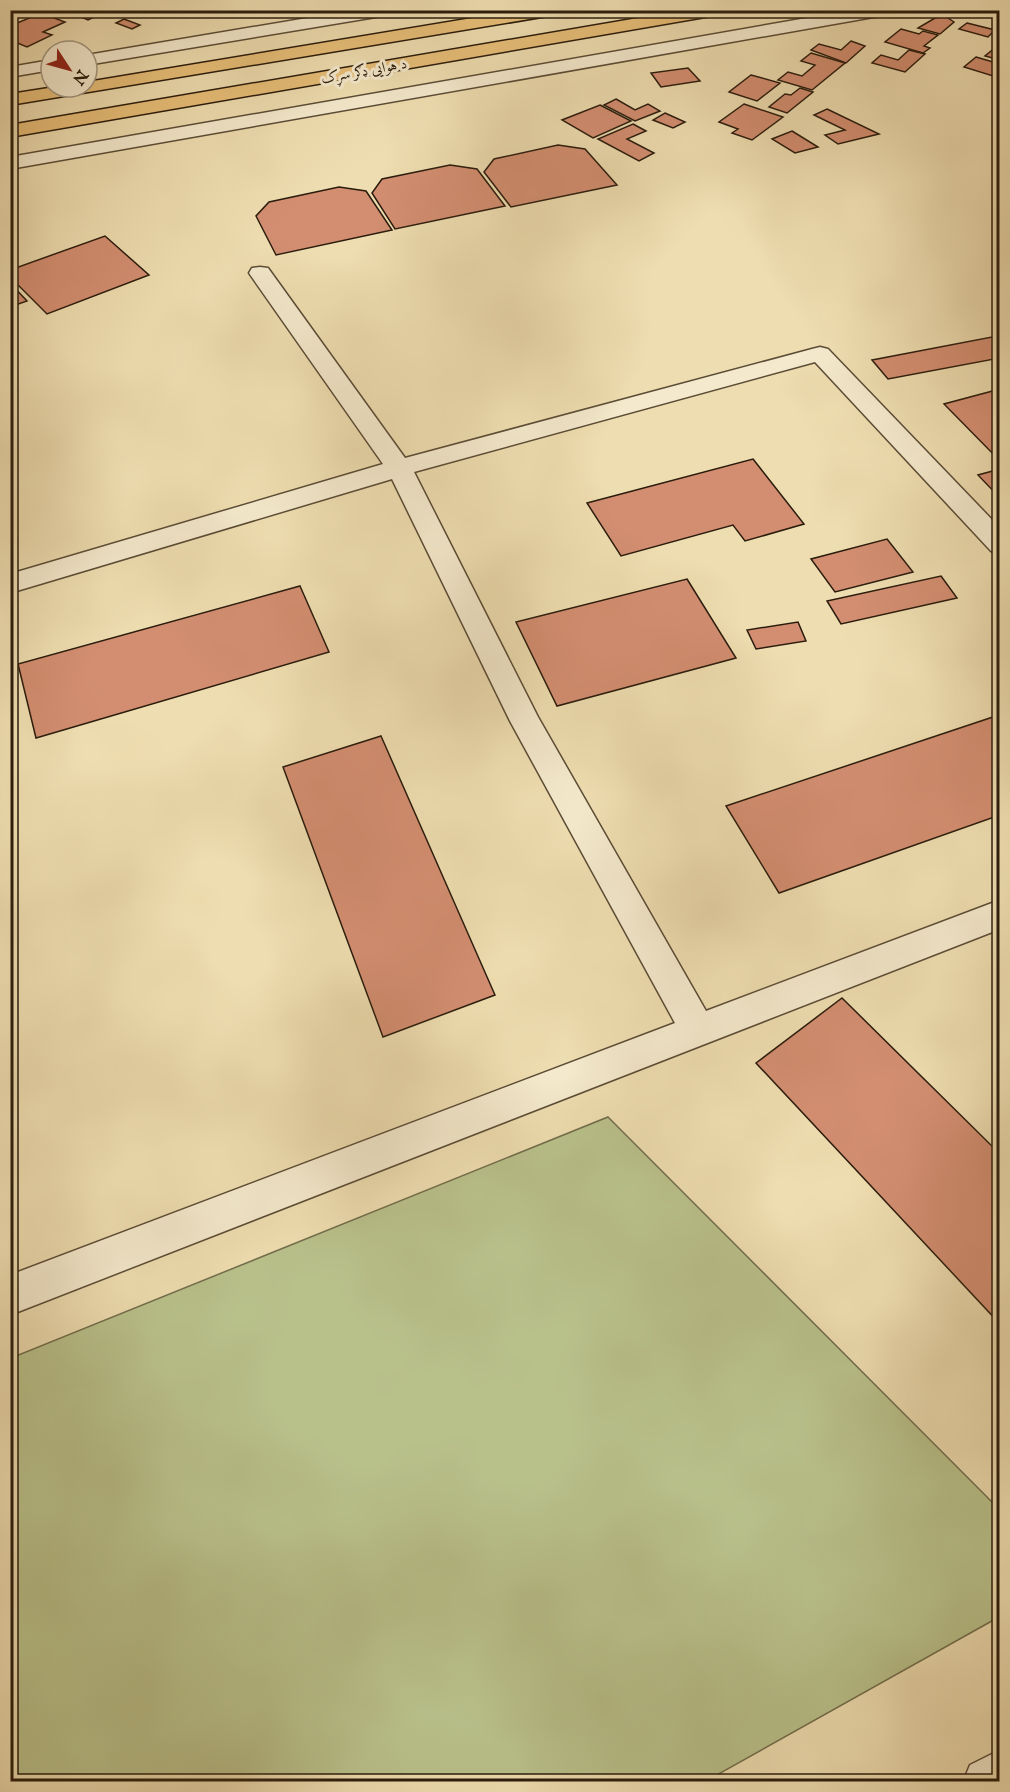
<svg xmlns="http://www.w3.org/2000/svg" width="1010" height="1792" font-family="'IM FELL English',Amiri,serif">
<rect width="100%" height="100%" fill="#eeddb0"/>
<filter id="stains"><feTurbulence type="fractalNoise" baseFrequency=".00333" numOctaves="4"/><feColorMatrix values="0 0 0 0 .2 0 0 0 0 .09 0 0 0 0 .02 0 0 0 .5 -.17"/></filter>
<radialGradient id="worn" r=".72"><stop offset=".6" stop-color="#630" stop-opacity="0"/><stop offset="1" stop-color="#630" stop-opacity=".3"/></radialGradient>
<path fill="#b9c18b" stroke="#726e4c" stroke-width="1.5" d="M 608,1117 L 999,1509 L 999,1617 L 706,1781 L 11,1781 L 11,1358 Z"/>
<g fill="#d38e71" stroke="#2a1c0d" stroke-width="1.5">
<path d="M 65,10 L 109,10 L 88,20 Z"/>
<path d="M 41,13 L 65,22 L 43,32 L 52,35 L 27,47 L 10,40 L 10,26 Z"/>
<path d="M 945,16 L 954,22 L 940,34 L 918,28 L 935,18 Z"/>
<path d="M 124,19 L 140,25 L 132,29 L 116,23 Z"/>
<path d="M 967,23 L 995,30 L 988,37 L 959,29 Z"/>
<path d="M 901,29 L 919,34 L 923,31 L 938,35 L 924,46 L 930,48 L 923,53 L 885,42 Z"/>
<path d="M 851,41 L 865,46 L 846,63 L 811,50 L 819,44 L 841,50 Z"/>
<path d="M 996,47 L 1000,48 L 1000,60 L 985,56 Z"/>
<path d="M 909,50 L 925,54 L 905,72 L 872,63 L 881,55 L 898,60 Z"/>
<path d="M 811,53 L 845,63 L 812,90 L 778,80 L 788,72 L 802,76 L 815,65 L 801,61 Z"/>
<path d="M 976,57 L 1000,64 L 1000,70 L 993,76 L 964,67 Z"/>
<path d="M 688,68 L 700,81 L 661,87 L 651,73 Z"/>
<path d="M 751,75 L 780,83 L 757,101 L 729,92 Z"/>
<path d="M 800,88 L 813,92 L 787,113 L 769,107 L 785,94 L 791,95 Z"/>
<path d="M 616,99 L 635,110 L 648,104 L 660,111 L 635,121 L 604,105 Z"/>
<path d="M 744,104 L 783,117 L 752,140 L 732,133 L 738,129 L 719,122 Z"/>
<path d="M 600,105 L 631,121 L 593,138 L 562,120 Z"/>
<path d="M 827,109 L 879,134 L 838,144 L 825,135 L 845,130 L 814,115 Z"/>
<path d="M 665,113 L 685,122 L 673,128 L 653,120 Z"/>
<path d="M 633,124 L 646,131 L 627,139 L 654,153 L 639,161 L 598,139 Z"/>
<path d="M 792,131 L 818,147 L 795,153 L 772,139 Z"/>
<path d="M 558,145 L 585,149 L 617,185 L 511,207 L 484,172 L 494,159 Z"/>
<path d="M 450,165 L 477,169 L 505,206 L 395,229 L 372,193 L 382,179 Z"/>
<path d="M 339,187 L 366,191 L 392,230 L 276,255 L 256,216 L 269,202 Z"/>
<path d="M 105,236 L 149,275 L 47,314 L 10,277 L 10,270 Z"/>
<path d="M 10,283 L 27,301 L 10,307 Z"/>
<path d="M 992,337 L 1000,345 L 1000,358 L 888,379 L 872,360 Z"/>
<path d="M 1000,389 L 1000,461 L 944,404 Z"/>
<path d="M 753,459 L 804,524 L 745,541 L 733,525 L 621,556 L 587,503 Z"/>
<path d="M 1000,469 L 1000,498 L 978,475 Z"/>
<path d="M 887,539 L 913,572 L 835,592 L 811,559 Z"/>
<path d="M 941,576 L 957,598 L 841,624 L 827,601 Z"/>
<path d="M 687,579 L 736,658 L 557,706 L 516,622 Z"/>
<path d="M 300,586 L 329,652 L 36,738 L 18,664 Z"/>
<path d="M 798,622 L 806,641 L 756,649 L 747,630 Z"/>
<path d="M 996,716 L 1000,721 L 1000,815 L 779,893 L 726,806 Z"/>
<path d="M 381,736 L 495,995 L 383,1037 L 283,767 Z"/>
<path d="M 842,998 L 1000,1154 L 1000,1324 L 756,1063 Z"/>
</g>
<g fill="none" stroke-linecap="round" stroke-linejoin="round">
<defs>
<g id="minor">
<path d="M 355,10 L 396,10 L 388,15 L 87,65 L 87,55 Z"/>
<path d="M 853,10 L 893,10 L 885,15 L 10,169 L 10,157 Z"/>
<path d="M 51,60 L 51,70 L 10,77 L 10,67 Z"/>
<path d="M 260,267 L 268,268 L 405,458 L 812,349 L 820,347 L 828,349 L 1000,528 L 1000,554 L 991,551 L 815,362 L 414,472 L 538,717 L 706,1011 L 1000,900 L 1000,929 L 10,1315 L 10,1275 L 675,1023 L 510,721 L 392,479 L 10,593 L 10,574 L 383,464 L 249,273 L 252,268 Z"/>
<path d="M 1000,1750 L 1000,1782 L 963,1782 L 970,1765 Z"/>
</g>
<g id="major">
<path d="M 520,10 L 562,10 L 554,15 L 10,105 L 10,94 L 55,87 L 87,87 L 87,82 Z"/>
<path d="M 685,10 L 725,10 L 717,15 L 10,137 L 10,125 Z"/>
</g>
</defs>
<use href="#minor" stroke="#5b4c36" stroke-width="3"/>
<use href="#major" stroke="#2a1c0d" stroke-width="3"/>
<use href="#minor" fill="#f4e9cc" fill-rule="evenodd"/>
<use href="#major" fill="#e7be78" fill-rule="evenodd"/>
</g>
<g text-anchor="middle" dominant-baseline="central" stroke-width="6" stroke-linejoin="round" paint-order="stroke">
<g font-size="15" fill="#2a1c0d" stroke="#f4e9cc">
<text transform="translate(364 71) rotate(-10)">د هوایی ډګر سړک</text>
</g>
</g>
<rect width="1010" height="1792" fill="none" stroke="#eeddb0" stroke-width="36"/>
<rect x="12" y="12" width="986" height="1768" fill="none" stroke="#2a1c0d" stroke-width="3"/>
<rect x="18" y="18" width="974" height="1756" fill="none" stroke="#2a1c0d" stroke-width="1.5"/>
<g transform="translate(69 69) rotate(126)"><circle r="28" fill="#f4e9cc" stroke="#a39780" stroke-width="1.5"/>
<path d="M0-4.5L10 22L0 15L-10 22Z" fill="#8f2418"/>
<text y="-9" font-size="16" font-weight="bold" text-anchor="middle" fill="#2a1c0d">N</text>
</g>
<rect width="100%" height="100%" filter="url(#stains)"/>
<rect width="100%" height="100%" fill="url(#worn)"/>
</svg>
